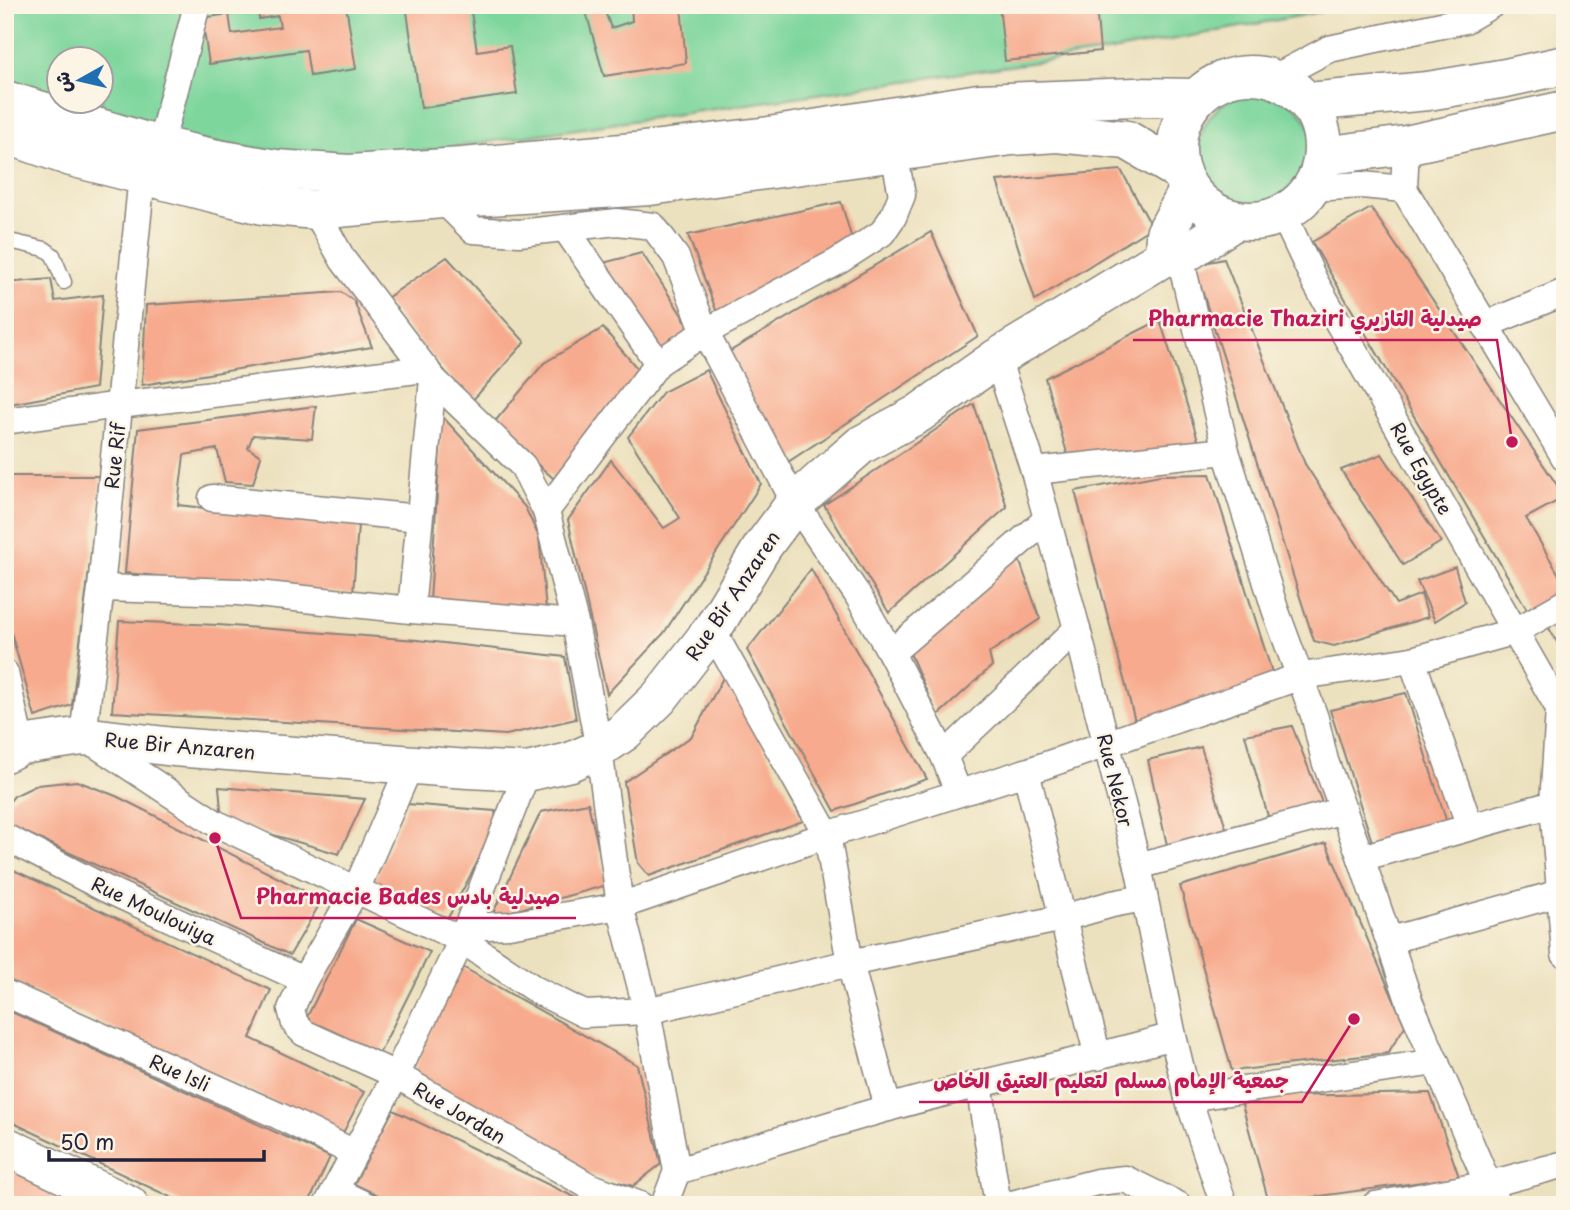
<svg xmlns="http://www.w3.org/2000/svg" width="1570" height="1210" font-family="'Playpen Sans','Playpen Sans Arabic',sans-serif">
<rect width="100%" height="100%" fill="#fcf5e5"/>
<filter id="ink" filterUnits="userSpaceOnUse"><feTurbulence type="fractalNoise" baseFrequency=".0143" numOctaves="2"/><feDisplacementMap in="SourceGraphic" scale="14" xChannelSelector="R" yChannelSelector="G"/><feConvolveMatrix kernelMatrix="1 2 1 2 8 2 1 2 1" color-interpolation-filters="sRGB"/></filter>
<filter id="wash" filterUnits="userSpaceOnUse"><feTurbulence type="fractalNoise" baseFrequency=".00686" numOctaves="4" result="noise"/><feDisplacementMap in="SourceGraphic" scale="28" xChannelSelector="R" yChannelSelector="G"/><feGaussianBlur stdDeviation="1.57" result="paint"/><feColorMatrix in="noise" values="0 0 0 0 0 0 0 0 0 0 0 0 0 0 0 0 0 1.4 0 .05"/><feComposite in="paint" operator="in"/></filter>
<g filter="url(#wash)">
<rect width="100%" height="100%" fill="#ece1be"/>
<g fill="#7dd69c" stroke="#507c6c" stroke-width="2" fill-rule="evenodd">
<path d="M 5,5 L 1358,5 L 1106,52 L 343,163 L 165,135 L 5,85 ZM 60,60 L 102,60 L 102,102 L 60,102 Z"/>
<circle cx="1257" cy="151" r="58"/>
</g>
<g id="blocks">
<g fill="#f7aa8d">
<path d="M 257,5 L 346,5 L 356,69 L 310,76 L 306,50 L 209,64 L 202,18 L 229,14 L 232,34 L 280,27 L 278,16 L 259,19 Z"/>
<path d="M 406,5 L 470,5 L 477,51 L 510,46 L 517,94 L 421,108 Z"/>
<path d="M 631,5 L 681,5 L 686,63 L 604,76 L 586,12 L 603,6 L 611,28 L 632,21 Z"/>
<path d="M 999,5 L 1096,5 L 1100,51 L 1005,61 Z"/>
<path d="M 1121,170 L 1152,227 L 1035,300 L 997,181 Z"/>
<path d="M 841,202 L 854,246 L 719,318 L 688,235 Z"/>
<path d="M 1371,208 L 1565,497 L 1526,518 L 1565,585 L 1565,595 L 1528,611 L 1312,242 Z"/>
<path d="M 931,232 L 978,336 L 785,464 L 729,352 Z"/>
<path d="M 642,253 L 692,331 L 660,353 L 591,266 Z"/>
<path d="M 447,257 L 525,342 L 471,402 L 384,300 Z"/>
<path d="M 1224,259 L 1305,464 L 1396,604 L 1421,594 L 1428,617 L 1334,646 L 1314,641 L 1194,265 Z"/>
<path d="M 51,279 L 55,301 L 103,295 L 95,388 L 5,405 L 5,283 Z"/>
<path d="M 341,292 L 354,301 L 372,347 L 142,385 L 146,305 Z"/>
<path d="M 1160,320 L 1201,449 L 1070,463 L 1045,378 Z"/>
<path d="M 603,328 L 642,374 L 560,484 L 492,425 L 544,363 Z"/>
<path d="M 706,370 L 761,484 L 664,633 L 607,694 L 568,520 L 611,460 L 664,528 L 680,518 L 628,437 L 663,392 Z"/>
<path d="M 974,404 L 1007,507 L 889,613 L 824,505 Z"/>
<path d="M 316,406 L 312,439 L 253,435 L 248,448 L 261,456 L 253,484 L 225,482 L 217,449 L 184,455 L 178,505 L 358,525 L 353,594 L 125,573 L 138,429 Z"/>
<path d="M 442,416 L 525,507 L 539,537 L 547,620 L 430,601 Z"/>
<path d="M 1382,454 L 1441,542 L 1403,565 L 1341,470 Z"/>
<path d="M 1210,474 L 1275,682 L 1136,725 L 1075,491 L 1160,475 Z"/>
<path d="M 5,476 L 101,476 L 72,705 L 35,717 L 5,611 Z"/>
<path d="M 1015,548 L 1040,619 L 989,653 L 992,666 L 937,716 L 906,644 Z"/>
<path d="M 1455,567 L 1465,602 L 1435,621 L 1417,581 Z"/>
<path d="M 811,569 L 927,779 L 835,811 L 747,650 Z"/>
<path d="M 1565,609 L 1565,656 L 1546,623 Z"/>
<path d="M 119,621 L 218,625 L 417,640 L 565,657 L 576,719 L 506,735 L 112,712 Z"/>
<path d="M 725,674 L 803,821 L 649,876 L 638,863 L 624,782 L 692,736 Z"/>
<path d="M 1406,693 L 1448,826 L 1374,848 L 1330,710 Z"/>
<path d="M 1292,726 L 1326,813 L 1271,827 L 1245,735 Z"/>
<path d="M 1201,747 L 1228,834 L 1169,854 L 1148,760 Z"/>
<path d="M 77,781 L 116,796 L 322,900 L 290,955 L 5,823 L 5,807 L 14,796 L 37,785 Z"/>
<path d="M 219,787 L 365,799 L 339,854 L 222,820 Z"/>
<path d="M 588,803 L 607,885 L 491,917 L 541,812 Z"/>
<path d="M 407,804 L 495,811 L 497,825 L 448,918 L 372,886 Z"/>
<path d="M 1326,843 L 1405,1026 L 1388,1053 L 1232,1071 L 1180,886 Z"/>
<path d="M 5,866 L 271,990 L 250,1038 L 364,1092 L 343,1133 L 5,979 Z"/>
<path d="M 356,919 L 430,952 L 378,1056 L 303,1025 Z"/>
<path d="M 459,965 L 637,1065 L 661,1164 L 633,1186 L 585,1173 L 412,1074 Z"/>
<path d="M 5,1009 L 330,1157 L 308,1205 L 187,1205 L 5,1119 Z"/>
<path d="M 1430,1093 L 1459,1177 L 1269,1203 L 1240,1097 Z"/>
<path d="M 393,1110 L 591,1205 L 399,1205 L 354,1184 Z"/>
<path d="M 5,1168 L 87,1205 L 5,1205 Z"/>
</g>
</g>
</g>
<g filter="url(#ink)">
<use href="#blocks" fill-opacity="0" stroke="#87827c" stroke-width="2"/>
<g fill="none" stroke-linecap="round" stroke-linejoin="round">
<defs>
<path id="lane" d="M 5,240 L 45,249 L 53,255 L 64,282"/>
<g id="street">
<path d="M 1274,78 L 1329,49 L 1465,20 L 1491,5"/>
<path d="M 1406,145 L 1404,189 L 1565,458"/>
<path d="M 160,146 L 197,5"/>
<path d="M 142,175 L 101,588 L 83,736 L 215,823 L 462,940 L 536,990 L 584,1014 L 647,1011 L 850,963 L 1063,918 L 1112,904 L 1144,898"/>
<path d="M 1312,188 L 1362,185 L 1404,189"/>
<path d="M 442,199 L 473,230 L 519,233 L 617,222 L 653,226 L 676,257 L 705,332 L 795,503 L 857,594 L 891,653 L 944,756 L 958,792"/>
<path d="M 315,210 L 343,260 L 433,379 L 523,466 L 546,511 L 575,623 L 599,749 L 620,906 L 647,1011 L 677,1171 L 664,1205"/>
<path d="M 1283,214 L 1315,282 L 1565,719"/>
<path d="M 565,228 L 658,363"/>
<path d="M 1180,257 L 1226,451 L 1275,609 L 1315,718 L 1325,761 L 1361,858 L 1410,1003 L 1497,1205"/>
<path d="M 1485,325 L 1565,292"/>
<path d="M 997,358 L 1034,471 L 1077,629 L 1138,866 L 1173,1036 L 1188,1098 L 1224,1205"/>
<path d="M 5,421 L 119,405 L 426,369"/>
<path d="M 1034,471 L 1226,451"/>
<path d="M 212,498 L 419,518"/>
<path d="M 546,511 L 658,363 L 705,332 L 837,262 L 882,233 L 893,217 L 902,195 L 894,153"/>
<path d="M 101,588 L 238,592 L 411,610 L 575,623"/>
<path d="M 411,610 L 433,379"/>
<path d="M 712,630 L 827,835 L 850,963 L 888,1108"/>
<path d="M 891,653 L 1046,520"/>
<path d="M 1412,660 L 1470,827"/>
<path d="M 5,673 L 21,745"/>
<path d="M 1559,709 L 1553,804 L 1565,954"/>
<path d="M 944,756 L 1077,629"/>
<path d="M 411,763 L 356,890 L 304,980 L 291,1009 L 295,1024 L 304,1033 L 396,1075 L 589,1186 L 640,1205"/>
<path d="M 1026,772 L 1098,1057"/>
<path d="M 5,837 L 104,888 L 304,980"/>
<path d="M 1361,858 L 1553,804"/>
<path d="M 1138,866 L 1344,810"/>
<path d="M 467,927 L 509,925 L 620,906 L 827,835 L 1026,772 L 1301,676 L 1412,660 L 1516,631 L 1565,603"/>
<path d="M 1390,940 L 1560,893"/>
<path d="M 5,993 L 279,1116 L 354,1153"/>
<path d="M 979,1084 L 998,1205"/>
<path d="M 1188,1098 L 1436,1062"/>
<path d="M 677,1171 C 748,1150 817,1128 888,1108 C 982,1081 1078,1063 1173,1036"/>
<path d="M 336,1191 L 365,1205"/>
<path d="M 327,1205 L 396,1075 L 462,940 L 527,772"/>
<path d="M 1008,1205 L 1097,1182 L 1125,1179 L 1178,1205"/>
<path d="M 1375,1205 L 1490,1184 L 1565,1164"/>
</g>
<g id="secondary">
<path d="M 1164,257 L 1165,234 L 1189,189"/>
<path d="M 5,753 L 21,745 L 83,736 L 174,747 L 468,769 L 527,772 L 570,762 L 599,749 L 624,732 L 659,698 L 712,630 L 763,546 L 795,503 L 823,478 L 861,445 L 918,414 L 997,358 L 1164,257 L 1180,257 L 1236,220"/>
<path d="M 5,1146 L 129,1205"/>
</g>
<g id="highway">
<circle cx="1250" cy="148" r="73"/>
<path d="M 5,100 L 160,146 L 212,158 L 276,169 L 349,174 L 462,167 L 634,152 L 769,136 L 979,103 L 1135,97 L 1196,98"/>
<path d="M 1308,102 L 1428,91 L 1506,78 L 1565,65"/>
<path d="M 5,134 L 71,157 L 201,190 L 263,205 L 315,210 L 442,199 L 650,186 L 1012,136 L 1057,133 L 1127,140 L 1181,172"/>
<path d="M 1323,156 L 1406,145 L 1565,110"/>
</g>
</defs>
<use href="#lane" stroke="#87827c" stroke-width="17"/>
<use href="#street" stroke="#87827c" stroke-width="29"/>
<use href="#secondary" stroke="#87827c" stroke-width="41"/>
<use href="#highway" stroke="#87827c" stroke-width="41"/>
<use href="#lane" stroke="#fff" stroke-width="14"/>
<use href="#street" stroke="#fff" stroke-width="26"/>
<use href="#secondary" stroke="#fff" stroke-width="38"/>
<use href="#highway" stroke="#fff" stroke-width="38"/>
</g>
</g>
<g text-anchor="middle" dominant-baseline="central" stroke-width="5" stroke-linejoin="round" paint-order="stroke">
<g font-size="19" fill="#22223b" stroke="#fcf5e5">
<text transform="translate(114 456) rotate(-84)">Rue Rif</text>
<text transform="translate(1422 468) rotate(60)">Rue Egypte</text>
<text transform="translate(732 595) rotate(-56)">Rue Bir Anzaren</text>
<text transform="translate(180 745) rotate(5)">Rue Bir Anzaren</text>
<text transform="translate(1116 780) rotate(76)">Rue Nekor</text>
<text transform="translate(154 910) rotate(25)">Rue Moulouiya</text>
<text transform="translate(180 1072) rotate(24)">Rue Isli</text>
<text transform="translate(460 1112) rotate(30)">Rue Jordan</text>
</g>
</g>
<path fill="none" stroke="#c2185b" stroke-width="2.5" d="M1512 442L1497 340H1133M215 838L241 918H576M1354 1019L1302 1102H919"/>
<g fill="#c2185b" stroke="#fcf5e5" stroke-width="2.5">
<circle cx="1512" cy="442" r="7"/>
<circle cx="215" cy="838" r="7"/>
<circle cx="1354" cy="1019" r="7"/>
</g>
<g font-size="21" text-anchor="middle" font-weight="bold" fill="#c2185b" stroke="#fcf5e5" stroke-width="5" stroke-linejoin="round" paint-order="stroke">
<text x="1315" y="326">Pharmacie Thaziri صيدلية التازيري</text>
<text x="408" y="904">Pharmacie Bades صيدلية بادس</text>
<text x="1111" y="1088">جمعية الإمام مسلم لتعليم العتيق الخاص</text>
</g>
<rect width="1570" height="1210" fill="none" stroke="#fcf5e5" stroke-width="28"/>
<g transform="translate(80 80) rotate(262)"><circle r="33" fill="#fcf5e5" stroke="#a5a1a1" stroke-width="2"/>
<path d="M0-5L12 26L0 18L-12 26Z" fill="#1f6fb2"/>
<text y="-10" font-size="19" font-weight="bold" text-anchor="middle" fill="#22223b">ش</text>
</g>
<path d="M49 1150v10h215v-10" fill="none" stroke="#22223b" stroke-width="3.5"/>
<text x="60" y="1150" font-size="21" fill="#22223b" stroke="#fcf5e5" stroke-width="5" paint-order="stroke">50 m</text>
</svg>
